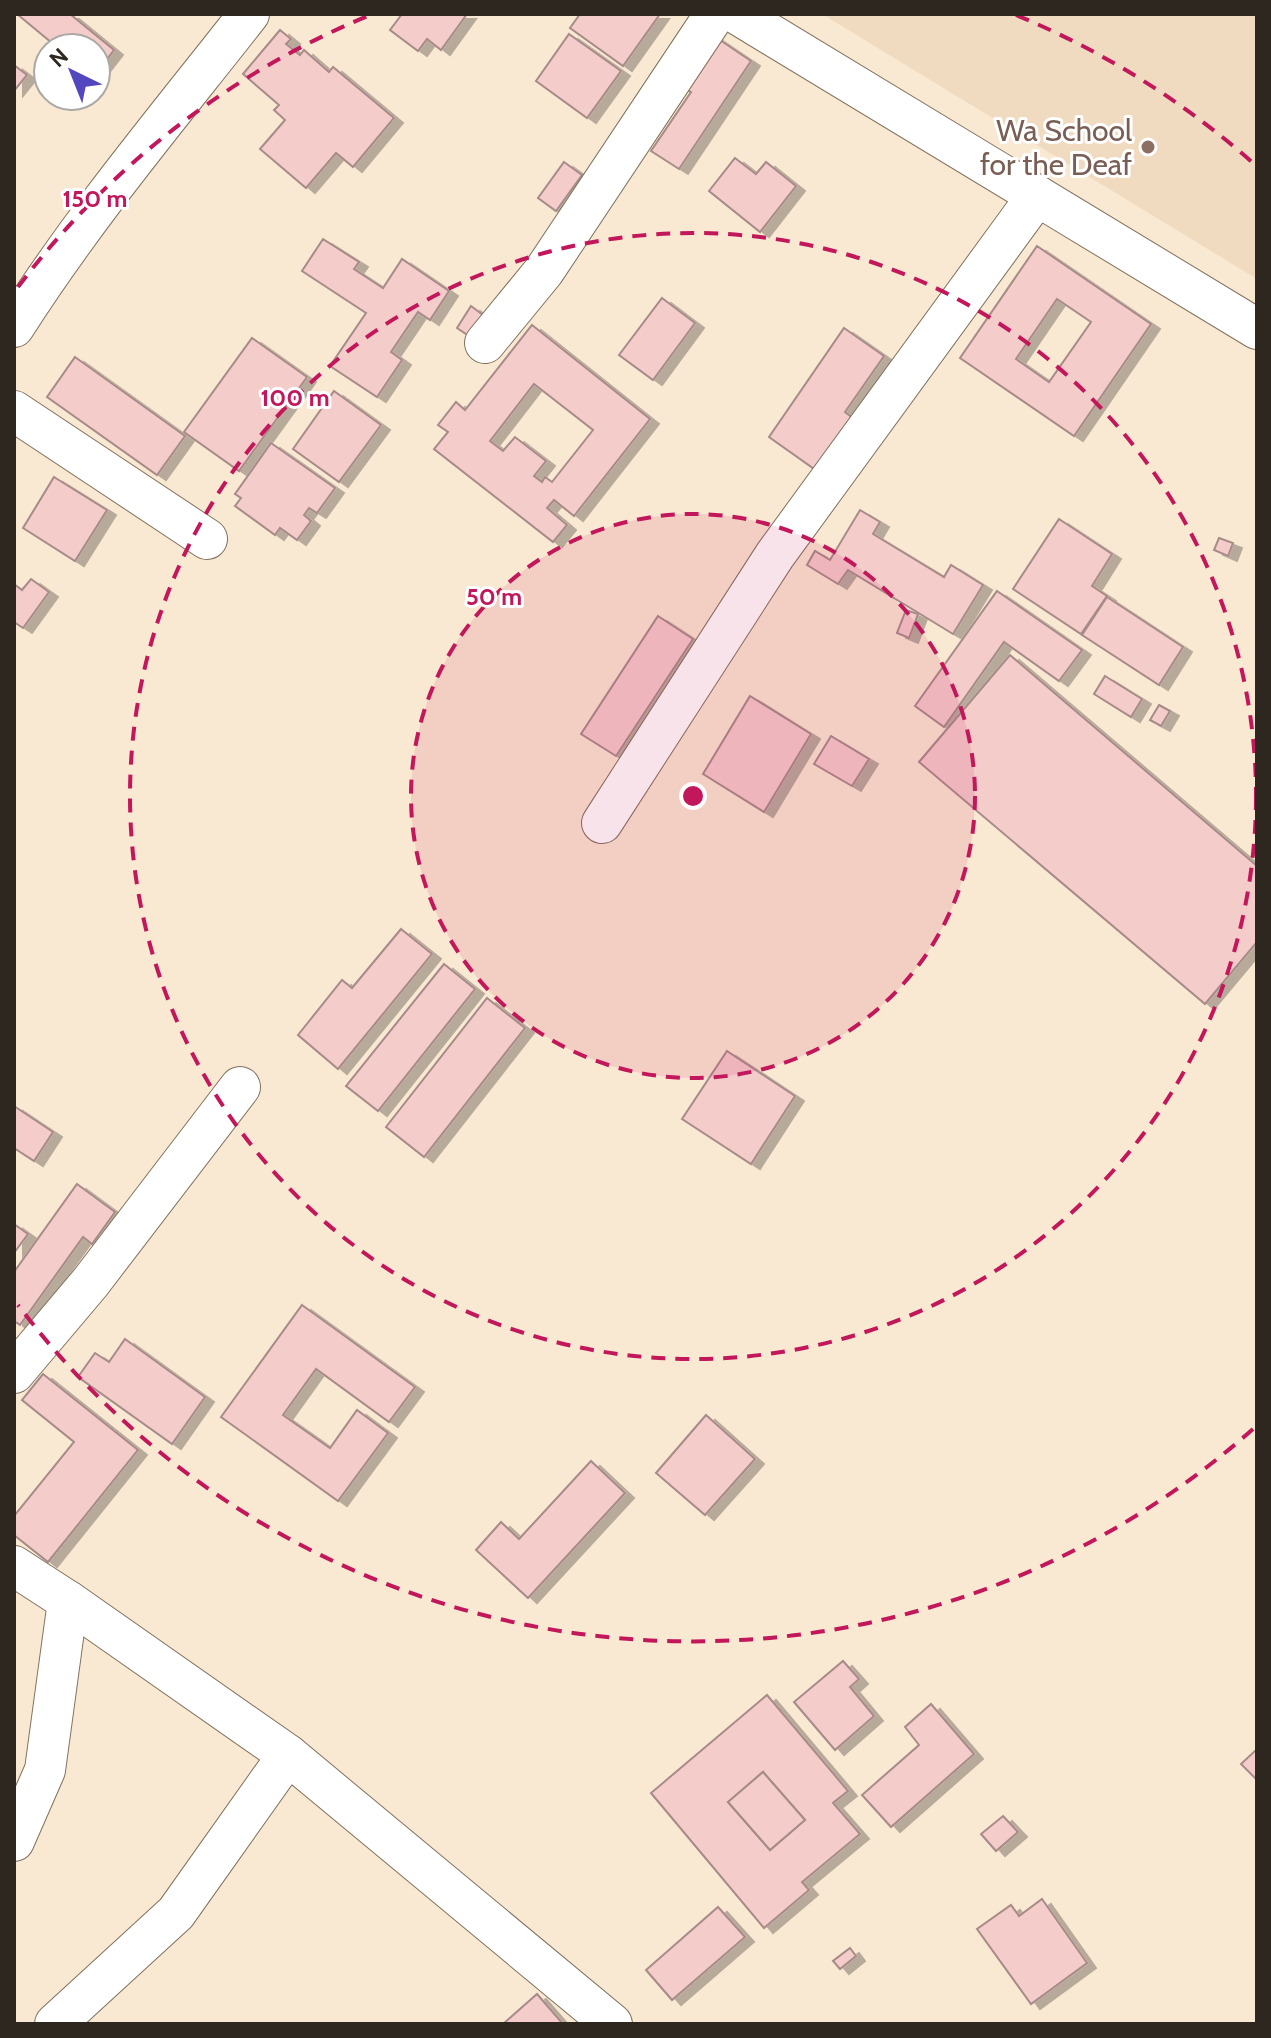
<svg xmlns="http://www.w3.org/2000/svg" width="1271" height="2038" font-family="Cabin,sans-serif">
<defs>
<filter id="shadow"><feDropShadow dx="9" dy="5" stdDeviation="0" flood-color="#0004"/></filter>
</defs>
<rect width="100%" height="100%" fill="#f9e8d2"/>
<path fill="#f1dbc0" d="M 822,14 L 1257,14 L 1257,279 Z"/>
<g fill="#f4ccca" stroke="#a78b89" stroke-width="2" fill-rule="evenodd" filter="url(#shadow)">
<path d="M 17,14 L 70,14 L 114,50 L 96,73 L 96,48 L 58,48 Z"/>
<path d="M 402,14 L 467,14 L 441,50 L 427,39 L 418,51 L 390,30 Z"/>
<path d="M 580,14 L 660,14 L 623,66 L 570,28 Z"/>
<path d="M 280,30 L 291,39 L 286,44 L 300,55 L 304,50 L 329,72 L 333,67 L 394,118 L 353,167 L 336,153 L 306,188 L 260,149 L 285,120 L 274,110 L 279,105 L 243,74 Z"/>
<path d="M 569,34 L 621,71 L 587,118 L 536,81 Z"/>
<path d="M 714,36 L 751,61 L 679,169 L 651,151 L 691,92 L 680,86 Z"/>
<path d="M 14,65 L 27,75 L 14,91 Z"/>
<path d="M 735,158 L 756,174 L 766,162 L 796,186 L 760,232 L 709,191 Z"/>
<path d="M 564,162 L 582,175 L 556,211 L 538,198 Z"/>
<path d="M 323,239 L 359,262 L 354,269 L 383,288 L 402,259 L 449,291 L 430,320 L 418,312 L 391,352 L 402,360 L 377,397 L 330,366 L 366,313 L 302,271 Z"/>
<path d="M 1037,246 L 1151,324 L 1074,436 L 960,358 ZM 1057,299 L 1091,322 L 1049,382 L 1016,359 Z"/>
<path d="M 662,298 L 695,323 L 653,380 L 619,355 Z"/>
<path d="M 471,306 L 483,315 L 469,336 L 457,328 Z"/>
<path d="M 532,325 L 650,419 L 574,516 L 554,500 L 547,508 L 567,525 L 553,542 L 434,449 L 448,432 L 438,425 L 456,402 L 465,410 ZM 534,384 L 593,430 L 552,482 L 545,477 L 542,482 L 534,476 L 546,461 L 515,437 L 503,451 L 490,441 Z"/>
<path d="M 844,328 L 884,356 L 845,412 L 854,419 L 817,471 L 769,437 Z"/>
<path d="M 252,338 L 307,377 L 239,471 L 184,432 Z"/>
<path d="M 75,357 L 185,436 L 157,475 L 47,397 Z"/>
<path d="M 334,391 L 381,425 L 339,482 L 293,449 Z"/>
<path d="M 271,443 L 335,488 L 317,513 L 309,508 L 304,515 L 311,521 L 297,540 L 280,528 L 275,535 L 235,506 L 241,498 L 235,494 Z"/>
<path d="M 54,477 L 107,510 L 75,561 L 23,528 Z"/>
<path d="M 860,510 L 880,522 L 873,534 L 944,577 L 951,565 L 983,585 L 953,634 L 848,570 L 838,584 L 807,565 L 815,551 L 830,560 Z"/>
<path d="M 1059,519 L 1112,554 L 1092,586 L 1107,596 L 1081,634 L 1013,589 Z"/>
<path d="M 1219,538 L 1233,543 L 1228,556 L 1214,550 Z"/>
<path d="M 31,579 L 49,592 L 23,628 L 14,622 L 14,584 L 22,590 Z"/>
<path d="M 997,591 L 1082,650 L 1059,681 L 1004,642 L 944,727 L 915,706 Z"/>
<path d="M 1107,597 L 1183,647 L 1159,685 L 1082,635 Z"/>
<path d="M 906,610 L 918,614 L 909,638 L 897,633 Z"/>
<path d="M 658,616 L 693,639 L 616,756 L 581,734 Z"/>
<path d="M 1010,655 L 1257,866 L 1257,942 L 1205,1004 L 919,762 Z"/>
<path d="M 1105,676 L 1142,699 L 1131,717 L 1094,694 Z"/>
<path d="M 750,696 L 811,734 L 764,812 L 703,774 Z"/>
<path d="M 1159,705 L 1170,711 L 1161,726 L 1150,720 Z"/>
<path d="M 831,736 L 869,759 L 852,786 L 814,764 Z"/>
<path d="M 401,929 L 432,954 L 338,1069 L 298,1035 L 342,980 L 352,988 Z"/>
<path d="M 444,964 L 475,989 L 378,1111 L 346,1086 Z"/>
<path d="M 487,998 L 525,1028 L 424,1157 L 386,1127 Z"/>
<path d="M 727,1051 L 795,1096 L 751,1164 L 682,1119 Z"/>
<path d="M 14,1106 L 53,1132 L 34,1161 L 14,1148 Z"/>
<path d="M 77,1184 L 115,1212 L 92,1244 L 83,1237 L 20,1325 L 14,1321 L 14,1272 Z"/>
<path d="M 14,1224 L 28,1234 L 14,1253 Z"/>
<path d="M 302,1305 L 415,1387 L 389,1422 L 316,1369 L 283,1415 L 330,1448 L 357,1410 L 388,1433 L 338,1501 L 221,1417 Z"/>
<path d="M 125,1339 L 205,1397 L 172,1444 L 78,1377 L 95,1353 L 109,1362 Z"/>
<path d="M 43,1374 L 138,1450 L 48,1562 L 14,1535 L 14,1516 L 74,1442 L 22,1400 Z"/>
<path d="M 706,1415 L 755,1459 L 705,1515 L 656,1473 Z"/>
<path d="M 591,1461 L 625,1493 L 528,1598 L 476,1550 L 501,1522 L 519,1539 Z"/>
<path d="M 843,1661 L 859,1679 L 850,1687 L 874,1716 L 835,1750 L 794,1702 Z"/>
<path d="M 767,1695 L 848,1791 L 833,1803 L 860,1834 L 802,1882 L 809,1890 L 764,1928 L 651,1793 ZM 763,1772 L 805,1820 L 770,1850 L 728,1802 Z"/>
<path d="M 931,1704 L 974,1754 L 891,1827 L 862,1795 L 919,1745 L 905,1727 Z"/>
<path d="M 1257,1749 L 1257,1780 L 1241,1764 Z"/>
<path d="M 763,1772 L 805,1820 L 770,1850 L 728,1802 Z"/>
<path d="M 1003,1816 L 1018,1832 L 996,1851 L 981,1834 Z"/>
<path d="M 1042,1899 L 1087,1963 L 1031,2004 L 977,1929 L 1011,1905 L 1019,1916 Z"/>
<path d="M 718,1907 L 745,1937 L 672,2000 L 646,1970 Z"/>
<path d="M 850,1948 L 856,1956 L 840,1969 L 833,1961 Z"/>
<path d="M 537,1994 L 563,2024 L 503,2024 Z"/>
</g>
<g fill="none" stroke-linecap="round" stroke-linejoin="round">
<defs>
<g id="minor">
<path d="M 737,14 L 1257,329"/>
<path d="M 14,327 C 84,217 169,116 249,14"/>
<path d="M 485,343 L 544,271 L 715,14"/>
<path d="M 14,411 L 207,539"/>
<path d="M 602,823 L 775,555 L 1037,196"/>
<path d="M 14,1373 L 90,1283 L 240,1087"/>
<path d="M 14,1566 L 68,1601 L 45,1770 L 14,1841"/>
<path d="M 68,1601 L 288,1755 L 612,2024"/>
<path d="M 55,2024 L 176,1913 L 288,1755"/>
</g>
</defs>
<use href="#minor" stroke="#80715e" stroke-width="42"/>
<use href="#minor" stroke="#fff" stroke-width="40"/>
</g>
<circle cx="693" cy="796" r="282" fill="#c2185b" fill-opacity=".12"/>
<g fill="none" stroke="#c2185b" stroke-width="4" stroke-dasharray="14 10">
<circle cx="693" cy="796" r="282"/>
<circle cx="693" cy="796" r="563"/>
<path d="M1253 1429A845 845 0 0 1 18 1305M18 287A845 845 0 0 1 370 15M1016 15A845 845 0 0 1 1253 163"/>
</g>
<circle fill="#8d6e63" stroke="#fff" stroke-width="3" cx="1148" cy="147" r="8"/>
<g text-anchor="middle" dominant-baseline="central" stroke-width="6" stroke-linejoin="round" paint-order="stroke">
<g font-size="30" fill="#785e54" stroke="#fff" text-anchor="end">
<text x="1132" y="130">Wa School<tspan x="1132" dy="34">for the Deaf</tspan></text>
</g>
</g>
<circle cx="693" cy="796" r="12" fill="#c2185b" stroke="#fff" stroke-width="4"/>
<g font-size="24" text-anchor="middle" font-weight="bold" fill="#c2185b" stroke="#fff" stroke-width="6" stroke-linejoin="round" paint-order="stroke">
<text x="95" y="207">150 m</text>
<text x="295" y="406">100 m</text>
<text x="494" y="605">50 m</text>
</g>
<rect width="1271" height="2038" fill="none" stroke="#2d271f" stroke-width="32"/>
<g transform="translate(72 72) rotate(317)"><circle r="38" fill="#ffffff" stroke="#aba9a5" stroke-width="2"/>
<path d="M0-6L14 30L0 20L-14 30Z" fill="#5247be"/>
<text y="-12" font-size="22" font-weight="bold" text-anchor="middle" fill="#2d271f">N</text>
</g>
</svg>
